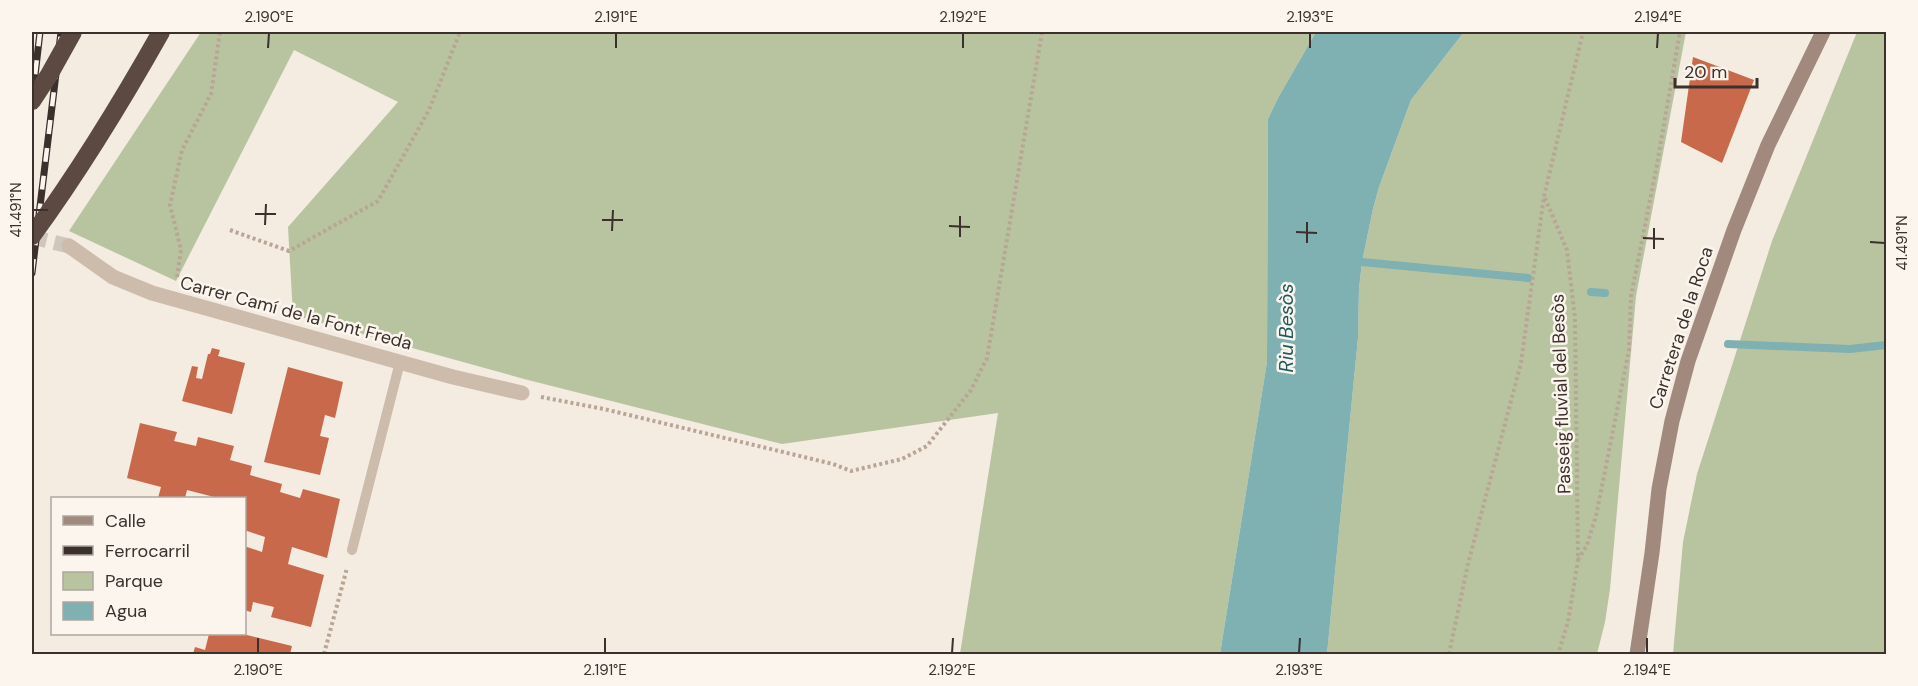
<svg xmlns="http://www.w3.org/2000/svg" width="1918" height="686" font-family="'DM Sans',sans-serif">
<rect width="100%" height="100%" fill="#f4ebe1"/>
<g fill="#b8c4a0">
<path d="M 201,32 L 1316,32 L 1278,98 L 1268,119 L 1267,362 L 1220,654 L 960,654 L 998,413 L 782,444 L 524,379 L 293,315 L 288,227 L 398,102 L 294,50 L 176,281 L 69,231 Z"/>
<path d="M 1464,32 L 1686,32 L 1636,296 L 1610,589 L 1605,622 L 1597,654 L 1327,654 L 1358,338 L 1359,289 L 1362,262 L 1373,209 L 1379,187 L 1411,100 Z"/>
<path d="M 1857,32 L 1886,32 L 1886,654 L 1673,654 L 1683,542 L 1697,474 L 1772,241 Z"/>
</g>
<path fill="#7fb0b2" d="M 1316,32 L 1464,32 L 1411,100 L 1379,187 L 1373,209 L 1362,262 L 1359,289 L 1358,338 L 1327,654 L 1220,654 L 1267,362 L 1268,119 L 1278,98 Z"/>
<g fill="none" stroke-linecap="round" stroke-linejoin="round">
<g stroke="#7fb0b2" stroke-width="8">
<path d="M 1352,263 L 1362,262 L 1528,278"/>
<path d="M 1591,292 L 1605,293"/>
<path d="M 1728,344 L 1850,349 L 1886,345"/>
</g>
</g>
<g fill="#c8694b">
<path d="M 1693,57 L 1754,80 L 1722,163 L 1681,142 Z"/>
<path d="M 212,348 L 220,350 L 218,356 L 245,363 L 232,414 L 182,401 L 192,366 L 198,367 L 196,378 L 202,379 L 208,354 L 210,354 Z"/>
<path d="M 288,367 L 343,382 L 335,418 L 325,415 L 320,436 L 329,438 L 320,475 L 264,462 Z"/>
<path d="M 140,423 L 177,432 L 174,441 L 196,446 L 198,437 L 234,446 L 230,460 L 252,466 L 250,475 L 282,484 L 280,492 L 300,498 L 303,489 L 340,499 L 327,558 L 292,547 L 288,564 L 324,575 L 311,627 L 271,617 L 274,607 L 253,602 L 251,612 L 244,610 L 244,546 L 262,552 L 265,537 L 244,530 L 244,498 L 218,498 L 187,490 L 185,498 L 158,498 L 161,487 L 127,478 Z"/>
<path d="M 209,634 L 243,634 L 292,646 L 290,654 L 193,654 L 195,647 L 205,650 Z"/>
</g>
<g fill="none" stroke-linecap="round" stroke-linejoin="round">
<path stroke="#cfc6bd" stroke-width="15" stroke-dasharray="15 8" stroke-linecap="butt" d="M 32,237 L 69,246"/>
<g stroke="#b9a596" stroke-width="4" stroke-dasharray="3 3" stroke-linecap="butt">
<path d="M 1545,198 L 1567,250 L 1575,319 L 1578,560 L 1568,622 L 1558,654"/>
<path d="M 230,230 L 289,251 L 378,201 L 429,110 L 460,32"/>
<path d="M 177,277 L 181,250 L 170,205 L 182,150 L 211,94 L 220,32"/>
<path d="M 541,397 L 604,409 L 833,464 L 851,471 L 902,459 L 927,446 L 971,390 L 987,358 L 1042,32"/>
<path d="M 1578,560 L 1587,545 L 1596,516 L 1629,350 L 1631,296 L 1656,170 L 1680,32"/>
<path d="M 324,654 L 347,568"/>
<path d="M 1449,654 L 1468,564 L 1521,363 L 1544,196 L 1583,32"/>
</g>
<path stroke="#cdbbac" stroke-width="10" d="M 352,550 L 400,362"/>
<path stroke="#cdbbac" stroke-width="15" d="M 69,246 L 113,277 L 152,293 L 453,377 L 522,393"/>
<path stroke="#a18a7d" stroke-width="15" d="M 1637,654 L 1652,553 L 1659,489 L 1672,421 L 1688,361 L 1734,230 L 1768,145 L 1823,32"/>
<defs>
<g id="rail">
<path d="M 32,102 L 40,32"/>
<path d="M 32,273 L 61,32"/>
</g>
</defs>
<use href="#rail" stroke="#3b302b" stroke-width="7"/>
<use href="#rail" stroke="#fbf5ee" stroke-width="4.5" stroke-dasharray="14" stroke-linecap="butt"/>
<g stroke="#5c4a42" stroke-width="18">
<path d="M 32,101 L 49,75 L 73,32"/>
<path d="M 32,236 C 80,170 121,103 161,32"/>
</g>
</g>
<path fill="none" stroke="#3b302b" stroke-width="2" d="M 268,48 L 269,33M 616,48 L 616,33M 963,48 L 963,33M 1310,48 L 1310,33M 1657,48 L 1658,33M 33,210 L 48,210M 255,214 L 276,214M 602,220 L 623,220M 265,225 L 266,204M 949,226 L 970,227M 612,231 L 613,210M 1296,232 L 1317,233M 960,237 L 960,216M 1643,238 L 1664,239M 1870,242 L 1885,243M 1307,243 L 1307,222M 1654,249 L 1654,228M 258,653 L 258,638M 605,653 L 605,638M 952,653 L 953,638M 1299,653 L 1300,638M 1647,653 L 1647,638"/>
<g text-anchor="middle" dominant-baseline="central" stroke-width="5" stroke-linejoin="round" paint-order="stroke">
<g font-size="18" fill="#3b302b" stroke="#fbf5ee">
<text transform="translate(296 313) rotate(15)">Carrer Camí de la Font Freda</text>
<text transform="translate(1681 328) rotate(-72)">Carretera de la Roca</text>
<text transform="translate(1561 394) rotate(-92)">Passeig fluvial del Besòs</text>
</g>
<g font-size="20" font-style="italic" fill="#1f5a5e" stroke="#fbf5ee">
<text transform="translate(1286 328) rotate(-90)">Riu Besòs</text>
</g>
</g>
<rect width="1918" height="686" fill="none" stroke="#fbf5ee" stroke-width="66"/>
<rect x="51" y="497" width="195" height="138" fill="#fbf5ee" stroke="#aea6a0" stroke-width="1.5"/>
<rect x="63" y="516" width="30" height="9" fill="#a18a7d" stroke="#aea6a0" stroke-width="1.5"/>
<text x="105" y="527" font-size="18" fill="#3b302b">Calle</text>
<rect x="63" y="546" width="30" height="9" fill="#3b302b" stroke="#aea6a0" stroke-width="1.5"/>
<text x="105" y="557" font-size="18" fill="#3b302b">Ferrocarril</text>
<rect x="63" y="572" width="30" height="18" fill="#b8c4a0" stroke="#aea6a0" stroke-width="1.5"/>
<text x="105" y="587" font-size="18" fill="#3b302b">Parque</text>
<rect x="63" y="602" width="30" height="18" fill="#7fb0b2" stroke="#aea6a0" stroke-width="1.5"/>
<text x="105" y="617" font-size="18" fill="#3b302b">Agua</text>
<path d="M1675 78v9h82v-9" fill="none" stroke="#3b302b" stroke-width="3"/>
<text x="1684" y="78" font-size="18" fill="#3b302b" stroke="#fbf5ee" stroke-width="4.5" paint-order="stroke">20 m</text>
<rect x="33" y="33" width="1852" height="620" fill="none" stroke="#3b302b" stroke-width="2"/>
<g font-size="15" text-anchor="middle" fill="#3b302b">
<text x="269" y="22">2.190°E</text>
<text x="616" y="22">2.191°E</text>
<text x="963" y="22">2.192°E</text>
<text x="1310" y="22">2.193°E</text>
<text x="1658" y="22">2.194°E</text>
<text transform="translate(16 210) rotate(-90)" y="5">41.491°N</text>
<text transform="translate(1902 243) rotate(-90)" y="5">41.491°N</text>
<text x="258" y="675">2.190°E</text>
<text x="605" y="675">2.191°E</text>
<text x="952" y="675">2.192°E</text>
<text x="1299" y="675">2.193°E</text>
<text x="1647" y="675">2.194°E</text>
</g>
</svg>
